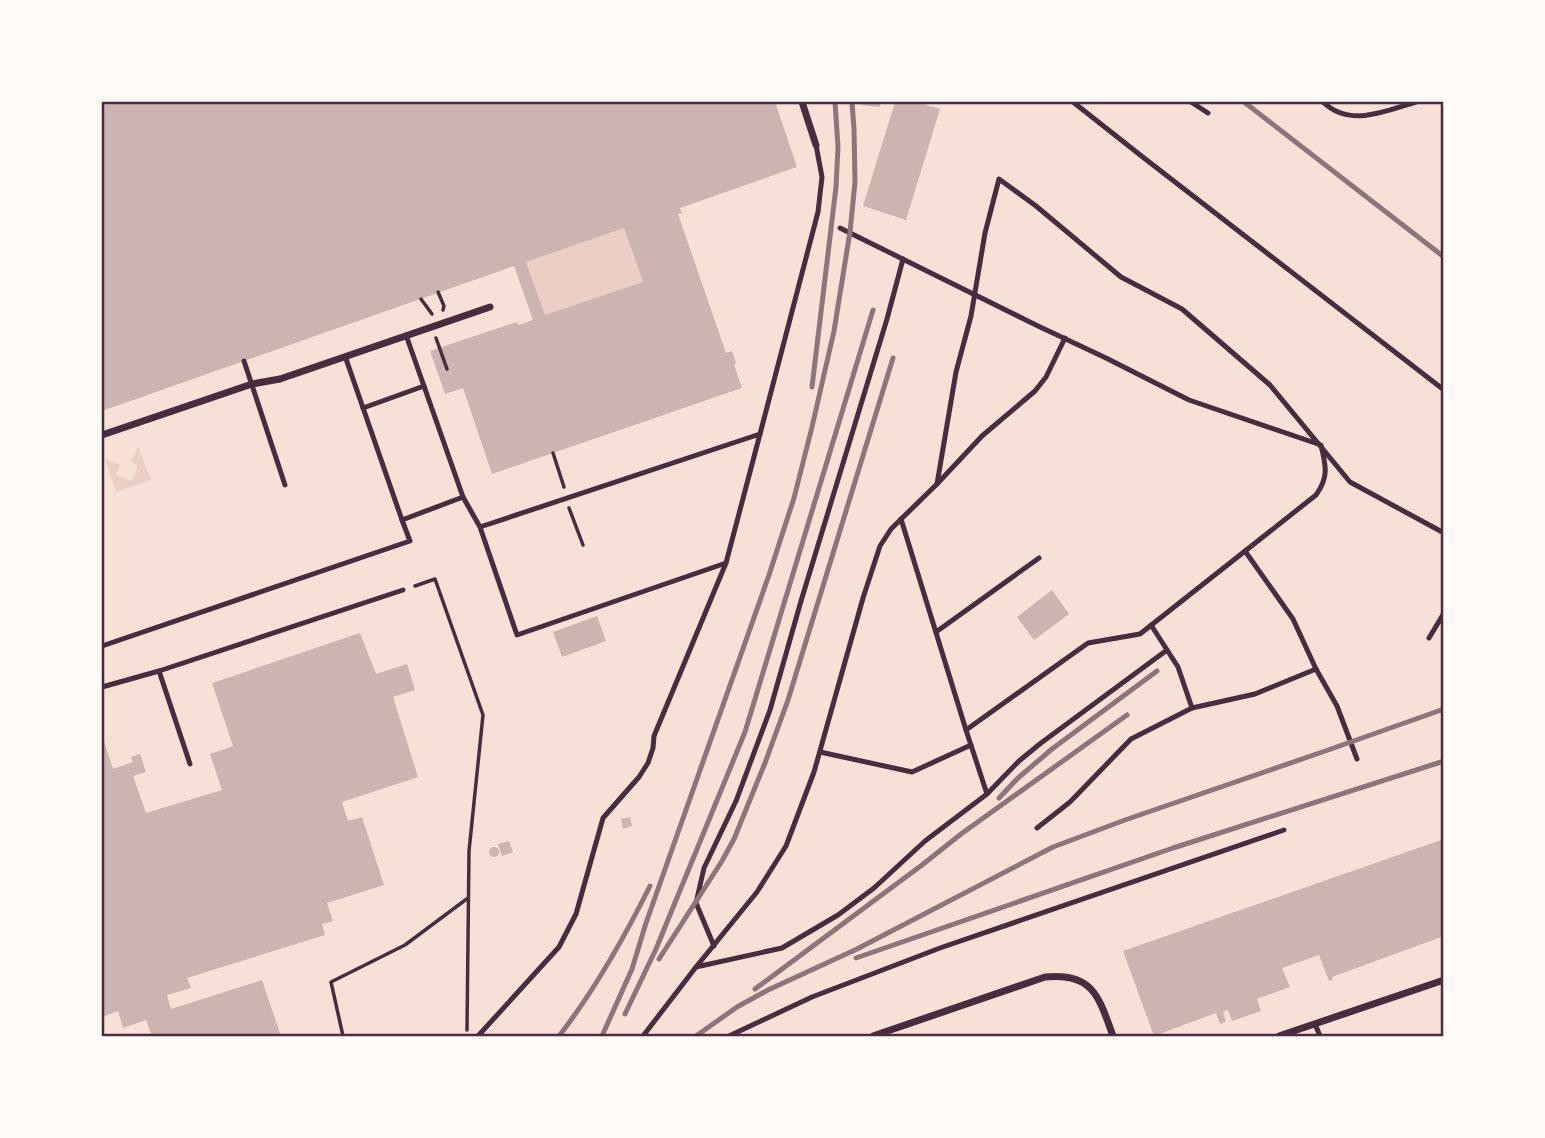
<svg xmlns="http://www.w3.org/2000/svg" width="1545" height="1138" font-family="Mulish,sans-serif">
<rect width="100%" height="100%" fill="#f7e1d7"/>
<g fill="#ebcfc5">
<path d="M 624,228 L 643,282 L 545,315 L 526,262 Z"/>
<path d="M 138,447 L 151,480 L 116,492 L 105,459 L 120,465 L 116,474 L 131,481 L 138,466 L 131,461 Z"/>
</g>
<g fill="#ccb4b1" fill-rule="evenodd">
<path d="M 102,102 L 775,102 L 797,167 L 680,208 L 682,213 L 678,214 L 726,353 L 732,351 L 736,363 L 734,365 L 742,388 L 492,474 L 463,388 L 445,394 L 430,351 L 517,322 L 518,325 L 533,320 L 514,266 L 102,411 ZM 624,228 L 643,282 L 545,315 L 526,262 Z"/>
<path d="M 862,102 L 881,102 L 880,107 L 861,105 Z"/>
<path d="M 895,102 L 917,102 L 940,109 L 906,220 L 863,206 Z"/>
<path d="M 1052,590 L 1069,614 L 1034,640 L 1017,617 Z"/>
<path d="M 597,616 L 606,641 L 562,657 L 553,632 Z"/>
<path d="M 360,633 L 376,674 L 407,664 L 415,690 L 393,697 L 418,777 L 342,802 L 348,821 L 362,817 L 384,885 L 327,903 L 333,921 L 322,924 L 325,935 L 187,978 L 191,988 L 167,995 L 171,1009 L 262,980 L 281,1036 L 152,1036 L 146,1020 L 123,1028 L 118,1011 L 102,1017 L 102,742 L 104,741 L 113,769 L 133,762 L 131,757 L 140,754 L 146,772 L 133,776 L 146,813 L 222,790 L 210,754 L 233,746 L 212,683 Z"/>
<path d="M 630,817 L 632,826 L 623,829 L 621,819 Z"/>
<path d="M 1444,839 L 1444,936 L 1332,977 L 1333,980 L 1329,981 L 1319,955 L 1282,968 L 1290,987 L 1257,999 L 1261,1011 L 1232,1021 L 1228,1010 L 1223,1012 L 1226,1022 L 1220,1024 L 1216,1013 L 1154,1036 L 1123,951 Z"/>
<path d="M 509,841 L 513,852 L 502,856 L 498,844 Z"/>
<circle cx="494" cy="852" r="5"/>
</g>
<g fill="none" stroke-linecap="round" stroke-linejoin="round">
<g stroke="#4a2c40" stroke-width="3.5">
<path d="M 438,292 L 444,306 L 443,310"/>
<path d="M 421,299 L 432,314"/>
<path d="M 436,338 L 447,369"/>
<path d="M 553,453 L 564,487"/>
<path d="M 569,508 L 583,545"/>
<path d="M 415,586 L 435,579 L 483,715 L 469,851 L 467,1030"/>
<path d="M 343,1036 L 331,982 L 405,945 L 468,898"/>
</g>
<g stroke="#4a2c40" stroke-width="5">
<path d="M 1073,102 L 1144,158 L 1444,390"/>
<path d="M 1191,102 L 1208,113"/>
<path d="M 1323,102 C 1350,128 1385,111 1416,102"/>
<path d="M 345,356 L 402,520 L 463,497 L 406,335"/>
<path d="M 244,361 L 285,485"/>
<path d="M 363,408 L 424,386"/>
<path d="M 760,434 L 818,212 L 822,177 L 816,145"/>
<path d="M 937,484 L 956,372 L 971,316 L 985,233 L 999,179 L 1036,206 L 1121,277 L 1182,309 L 1270,385 L 1350,482 L 1444,533"/>
<path d="M 463,497 L 480,527 L 760,434 L 726,563 L 517,635 L 480,527"/>
<path d="M 901,519 L 966,730"/>
<path d="M 1245,551 L 1293,619 L 1316,669 L 1337,706 L 1357,759"/>
<path d="M 936,632 L 1039,558"/>
<path d="M 1429,638 L 1444,613"/>
<path d="M 102,646 L 410,541 L 402,520"/>
<path d="M 159,671 L 190,764"/>
<path d="M 102,687 L 159,671 L 403,590"/>
<path d="M 1192,708 L 1255,694 L 1316,669"/>
<path d="M 820,752 L 912,772 L 971,745"/>
<path d="M 987,794 L 1019,761 L 1041,743 L 1167,650"/>
<path d="M 1037,828 L 1070,802 L 1131,739 L 1192,708 L 1178,667 L 1151,625"/>
<path d="M 714,946 L 696,903 L 704,868 L 736,801 L 770,710 L 801,601 L 887,319 L 903,259"/>
<path d="M 696,967 L 782,948 L 838,915 L 874,888 L 925,841 L 987,794 L 966,730 L 1088,643 L 1140,634 L 1316,495 C 1329,477 1326,466 1321,445 L 1189,400 L 1106,358 L 1038,326 L 840,228"/>
<path d="M 1315,1024 L 1320,1036"/>
<path d="M 478,1036 L 559,947 L 576,914 L 603,818 L 639,777 L 648,763 L 653,748 L 654,736 L 726,563"/>
<path d="M 643,1036 L 696,967 L 757,892 L 786,846 L 814,772 L 863,598 L 880,546 L 891,529 L 937,484 L 982,436 L 1035,391 L 1046,377 L 1065,338"/>
<path d="M 729,1036 L 812,997 L 940,948 L 1284,830"/>
</g>
<g stroke="#4a2c40" stroke-width="7">
<path d="M 802,102 L 816,145"/>
<path d="M 102,435 L 252,384 L 280,379 L 490,307"/>
<path d="M 873,1036 L 1045,977 C 1093,972 1099,997 1113,1036"/>
<path d="M 1279,1036 L 1444,980"/>
</g>
<g stroke="#8f747c" stroke-width="5">
<path d="M 1244,102 L 1444,257"/>
<path d="M 812,387 L 836,187 L 838,147 L 835,102"/>
<path d="M 999,798 L 1018,778 L 1052,749 L 1157,671"/>
<path d="M 856,958 L 1173,848 L 1444,761"/>
<path d="M 659,959 L 722,861 L 734,839 L 765,763 L 788,700 L 893,358"/>
<path d="M 755,989 L 922,865 L 961,834 L 1127,715"/>
<path d="M 625,1014 L 656,949 L 745,732 L 873,310"/>
<path d="M 559,1036 C 595,990 624,938 650,886"/>
<path d="M 602,1036 L 632,969 L 646,923 L 769,575 L 794,498 L 812,427 L 834,331 L 850,232 L 855,182 L 854,129 L 852,102"/>
<path d="M 696,1036 L 737,1007 L 768,990 L 857,949 L 1053,847 L 1125,820 L 1331,749 L 1444,709"/>
</g>
</g>
<rect width="1545" height="1138" fill="none" stroke="#fffaf5" stroke-width="206"/>
<rect x="103" y="103" width="1339" height="932" fill="none" stroke="#4a2c40" stroke-width="2.5"/>
</svg>
